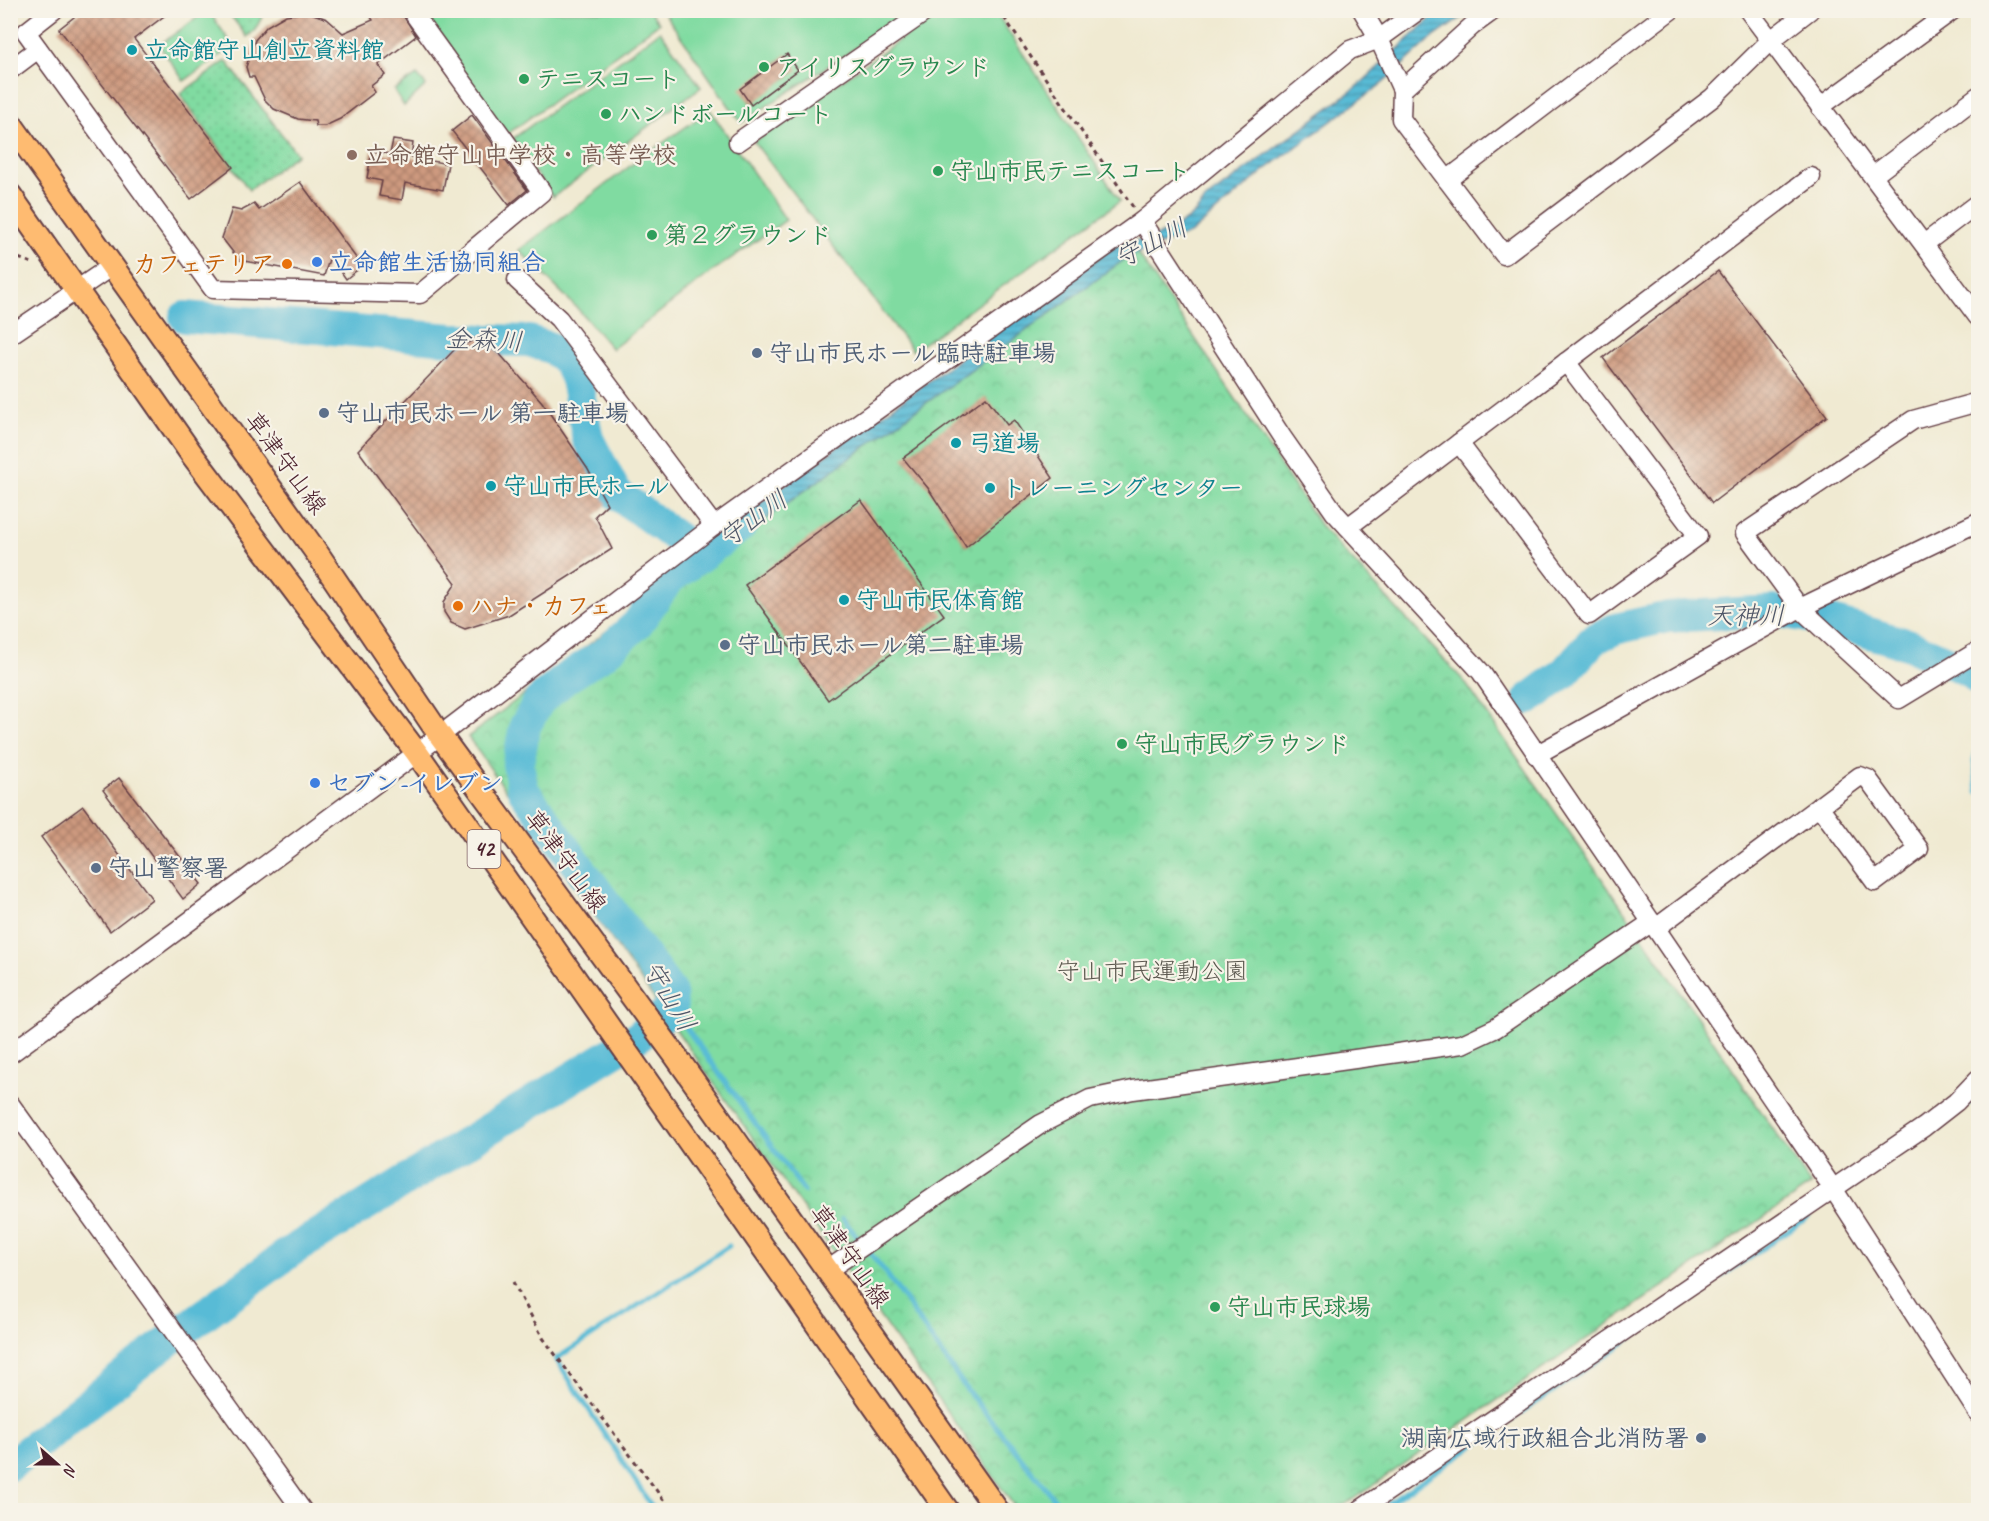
<svg xmlns="http://www.w3.org/2000/svg" width="1989" height="1521" font-family="Caveat,'Klee One',sans-serif">
<defs>
<pattern id="park-crowns" width="20" height="18" patternUnits="userSpaceOnUse" patternTransform="scale(1.5)"><rect width="20" height="18" fill="#80dba1"/><path d="M2 6a3 3 0 1 1 6 0M12 15a3 3 0 1 1 6 0" fill="none" stroke="#70bc8b"/></pattern>
<pattern id="garden-dots" width="8" height="8" patternUnits="userSpaceOnUse" patternTransform="scale(1.5)"><rect width="8" height="8" fill="#80dba1"/><path d="M2 2h.1M6 6h.1" fill="none" stroke="#70bc8b" stroke-width="1.8" stroke-linecap="round"/></pattern>
<pattern id="water-rules" width="6" height="5" patternUnits="userSpaceOnUse" patternTransform="scale(1.5)"><rect width="6" height="5" fill="#58bbd6"/><path d="M0 2.5h6" fill="none" stroke="#4b97ae"/></pattern>
<pattern id="building-cross-hatch" width="8" height="8" patternUnits="userSpaceOnUse" patternTransform="scale(1.5)"><rect width="8" height="8" fill="#ce9a7f"/><path d="M0 0l8 8M0 8l8-8" fill="none" stroke="#a97d68"/></pattern>
</defs>
<rect width="100%" height="100%" fill="#f7f3e8"/>
<filter id="ink" filterUnits="userSpaceOnUse"><feTurbulence type="fractalNoise" baseFrequency=".0167" numOctaves="2"/><feDisplacementMap in="SourceGraphic" scale="12" xChannelSelector="R" yChannelSelector="G"/><feConvolveMatrix kernelMatrix="1 2 1 2 8 2 1 2 1" color-interpolation-filters="sRGB"/></filter>
<filter id="wash" filterUnits="userSpaceOnUse"><feTurbulence type="fractalNoise" baseFrequency=".008" numOctaves="4" result="noise"/><feDisplacementMap in="SourceGraphic" scale="24" xChannelSelector="R" yChannelSelector="G"/><feGaussianBlur stdDeviation="1.35" result="paint"/><feColorMatrix in="noise" values="0 0 0 0 0 0 0 0 0 0 0 0 0 0 0 0 0 1.4 0 .05"/><feComposite in="paint" operator="in"/></filter>
<g filter="url(#wash)">
<rect width="100%" height="100%" fill="#f0ead2"/>
<g fill="#80dba1" stroke="#657d66" stroke-width="1.5">
<path d="M 208,10 L 233,46 L 184,81 L 159,45 Z"/>
<path d="M 416,11 L 650,11 L 659,23 L 506,135 Z"/>
<path d="M 663,11 L 912,11 L 741,123 Z"/>
<path d="M 941,11 L 995,11 L 1120,201 L 913,351 L 754,142 Z"/>
<path d="M 660,31 L 701,87 L 553,197 L 511,140 Z"/>
<path d="M 710,110 L 786,220 L 710,273 L 612,349 L 577,308 L 519,250 L 634,163 Z"/>
</g>
<g fill="url(#park-crowns)" stroke="#657d66" stroke-width="1.5">
<path d="M 417,75 L 426,85 L 404,106 L 394,90 Z"/>
<path d="M 1125,234 L 1323,529 L 1464,681 L 1655,955 L 1811,1185 L 1337,1510 L 1017,1510 L 468,737 Z"/>
</g>
<g fill="url(#garden-dots)" stroke="#657d66" stroke-width="1.5">
<path d="M 227,11 L 265,11 L 255,30 L 247,37 Z"/>
<path d="M 226,61 L 297,154 L 249,190 L 180,94 Z"/>
</g>
<path fill="url(#water-rules)" stroke="#516d80" stroke-width="1.5" d="M 1439,11 L 1471,11 L 1430,40 L 1383,83 L 1265,170 L 1191,233 L 1128,257 L 713,557 L 699,547 L 1120,243 C 1151,241 1189,227 1205,200 L 1358,86 Z"/>
<g fill="none" stroke-linecap="round" stroke-linejoin="round">
<g stroke="#58bbd6" stroke-width="5">
<path d="M 1978,745 L 1974,761 L 1978,792"/>
<path d="M 672,1008 L 804,1191"/>
<path d="M 1960,1109 L 1978,1096"/>
<path d="M 843,1219 L 886,1273 L 967,1390 L 1063,1510"/>
<path d="M 654,1510 L 556,1359 L 729,1246"/>
<path d="M 1379,1510 L 1808,1217"/>
</g>
<g stroke="#58bbd6" stroke-width="32">
<path d="M 185,317 L 451,339 L 529,341 L 551,348 L 567,360 L 576,379 L 588,439 L 616,493 L 701,555"/>
<path d="M 1529,699 L 1564,673 L 1594,639 L 1615,629 L 1668,617 L 1774,611 L 1826,620 L 1910,645 L 1971,672 L 1978,679"/>
<path d="M 10,1465 L 156,1350 L 290,1252 L 639,1036 L 672,1008 L 671,993 L 523,790 L 518,764 L 525,726 L 539,701 L 566,678 L 605,653 L 637,624 L 669,579 L 741,526"/>
</g>
</g>
<g id="blocks">
<g fill="url(#building-cross-hatch)">
<path d="M 83,10 L 172,10 L 134,39 L 233,167 L 191,199 L 59,29 Z"/>
<path d="M 366,10 L 400,10 L 416,36 L 378,65 L 385,75 L 371,86 L 375,92 L 340,119 L 325,126 L 316,126 L 315,121 L 298,119 L 274,109 L 265,100 L 254,77 L 249,77 L 246,67 L 255,40 L 267,26 L 286,15 L 308,12 L 327,19 L 343,33 L 373,20 Z"/>
<path d="M 787,54 L 798,70 L 751,105 L 740,89 Z"/>
<path d="M 472,115 L 527,190 L 509,205 L 452,131 Z"/>
<path d="M 393,140 L 413,143 L 411,157 L 448,164 L 443,190 L 405,183 L 402,200 L 379,196 L 382,181 L 367,178 L 372,151 L 390,154 Z"/>
<path d="M 300,182 L 362,266 L 346,279 L 330,256 L 324,276 L 239,260 L 222,238 L 232,209 L 241,211 L 254,204 L 259,210 Z"/>
<path d="M 1718,271 L 1827,416 L 1712,503 L 1603,358 Z"/>
<path d="M 483,335 L 542,402 L 587,468 L 607,504 L 595,516 L 612,549 L 509,615 L 465,629 L 451,623 L 444,612 L 444,602 L 456,583 L 358,450 L 455,349 Z"/>
<path d="M 986,397 L 1007,425 L 1014,420 L 1053,478 L 966,547 L 928,488 L 903,458 Z"/>
<path d="M 861,500 L 944,615 L 828,700 L 745,585 Z"/>
<path d="M 119,778 L 201,884 L 183,899 L 103,790 Z"/>
<path d="M 83,806 L 152,899 L 110,931 L 41,837 Z"/>
</g>
</g>
</g>
<g filter="url(#ink)">
<use href="#blocks" fill-opacity="0" stroke="#633d44" stroke-width="1.5"/>
<g fill="none" stroke-linecap="round" stroke-linejoin="round">
<defs>
<g id="minor">
<path d="M 54,10 L 26,32 L 213,289 L 420,294 L 542,192 L 411,10"/>
<path d="M 1362,10 L 1379,39 L 1402,90 L 1401,119 L 1504,255 L 1712,98 L 1771,40 L 1810,10"/>
<path d="M 1748,10 L 1978,317"/>
<path d="M 10,70 L 38,49"/>
<path d="M 1402,90 L 1472,26 L 1494,10"/>
<path d="M 1820,107 L 1953,10"/>
<path d="M 738,142 L 928,10"/>
<path d="M 1874,175 L 1978,96"/>
<path d="M 1447,180 L 1671,10"/>
<path d="M 1142,221 L 1282,437 L 1335,513 L 1481,672 L 1832,1187 L 1978,1413"/>
<path d="M 1924,244 L 1978,203"/>
<path d="M 517,280 L 559,319 L 714,526"/>
<path d="M 10,335 L 112,266"/>
<path d="M 1978,402 L 1913,420 L 1745,533 L 1800,608 L 1899,699 L 1978,651"/>
<path d="M 1459,443 L 1589,615 L 1698,536 L 1566,362"/>
<path d="M 1348,527 L 1811,177"/>
<path d="M 1536,755 L 1800,608 L 1978,522"/>
<path d="M 1656,928 L 1860,776 L 1868,779 L 1919,849 L 1875,882 L 1819,806"/>
<path d="M 10,1054 L 417,753 L 714,526 L 1142,221 L 1350,50 L 1379,39 L 1419,10"/>
<path d="M 10,1104 L 302,1510"/>
<path d="M 835,1265 L 1041,1124 L 1090,1099 L 1133,1090 L 1462,1044 L 1496,1028 L 1652,922"/>
<path d="M 1360,1510 L 1924,1127 L 1956,1102 L 1978,1079"/>
</g>
<g id="major">
<path d="M 10,123 L 319,556 L 439,734 L 675,1055 L 997,1510"/>
<path d="M 10,195 L 193,456 L 417,753 L 947,1510"/>
</g>
</defs>
<use href="#minor" stroke="#633d44" stroke-width="21"/>
<use href="#major" stroke="#633d44" stroke-width="26"/>
<g stroke="#633d44" stroke-width="3" stroke-dasharray="4.5 4.5" stroke-linecap="butt">
<path d="M 999,10 L 1133,207"/>
<path d="M 10,255 L 35,264"/>
<path d="M 513,1282 L 543,1338 L 671,1510"/>
</g>
<use href="#minor" stroke="#fff" stroke-width="18"/>
<use href="#major" stroke="#febb71" stroke-width="22"/>
</g>
</g>
<g fill="#0f9aa8" stroke="#f7f3e8" stroke-width="2">
<circle cx="132" cy="50" r="6"/>
<circle cx="956" cy="443" r="6"/>
<circle cx="491" cy="486" r="6"/>
<circle cx="990" cy="488" r="6"/>
<circle cx="844" cy="600" r="6"/>
</g>
<g fill="#2e9e5b" stroke="#f7f3e8" stroke-width="2">
<circle cx="764" cy="67" r="6"/>
<circle cx="524" cy="79" r="6"/>
<circle cx="606" cy="114" r="6"/>
<circle cx="938" cy="171" r="6"/>
<circle cx="652" cy="235" r="6"/>
<circle cx="1122" cy="744" r="6"/>
<circle cx="1215" cy="1307" r="6"/>
</g>
<circle fill="#8d6e63" stroke="#f7f3e8" stroke-width="2" cx="352" cy="155" r="6"/>
<g fill="#3f7fe0" stroke="#f7f3e8" stroke-width="2">
<circle cx="317" cy="262" r="6"/>
<circle cx="315" cy="783" r="6"/>
</g>
<g fill="#e8710a" stroke="#f7f3e8" stroke-width="2">
<circle cx="287" cy="264" r="6"/>
<circle cx="458" cy="606" r="6"/>
</g>
<g fill="#5c6f8a" stroke="#f7f3e8" stroke-width="2">
<circle cx="757" cy="353" r="6"/>
<circle cx="324" cy="413" r="6"/>
<circle cx="725" cy="645" r="6"/>
<circle cx="96" cy="868" r="6"/>
<circle cx="1701" cy="1438" r="6"/>
</g>
<g text-anchor="middle" dominant-baseline="central" stroke-width="4.5" stroke-linejoin="round" paint-order="stroke">
<rect fill="#f7f3e8" stroke="#7e5f64" stroke-width="1.5" x="467.5" y="830" width="33" height="38" rx="4.5"/>
<g font-size="22" font-weight="bold" fill="#4a1f2b">
<text x="484" y="849">42</text>
</g>
<g font-size="24" font-weight="bold" fill="#0d838f" stroke="#f7f3e8" text-anchor="start">
<text x="144" y="50">立命館守山創立資料館</text>
<text x="968" y="443">弓道場</text>
<text x="503" y="486">守山市民ホール</text>
<text x="1002" y="488">トレーニングセンター</text>
<text x="856" y="600">守山市民体育館</text>
</g>
<g font-size="24" font-weight="bold" fill="#27864d" stroke="#f7f3e8" text-anchor="start">
<text x="776" y="67">アイリスグラウンド</text>
<text x="536" y="79">テニスコート</text>
<text x="618" y="114">ハンドボールコート</text>
<text x="950" y="171">守山市民テニスコート</text>
<text x="664" y="235">第２グラウンド</text>
<text x="1134" y="744">守山市民グラウンド</text>
<text x="1227" y="1307">守山市民球場</text>
</g>
<g font-size="24" font-weight="bold" fill="#785e54" stroke="#f7f3e8" text-anchor="start">
<text x="364" y="155">立命館守山中学校・高等学校</text>
</g>
<g font-size="24" font-weight="bold" fill="#366cbe" stroke="#f7f3e8" text-anchor="start">
<text x="329" y="262">立命館生活協同組合</text>
<text x="327" y="783">セブン-イレブン</text>
</g>
<g font-size="24" font-weight="bold" fill="#c56008" stroke="#f7f3e8" text-anchor="end">
<text x="275" y="264">カフェテリア</text>
<text x="470" y="606" text-anchor="start">ハナ・カフェ</text>
</g>
<g font-size="24" font-weight="bold" fill="#4e5e75" stroke="#f7f3e8" text-anchor="start">
<text x="769" y="353">守山市民ホール臨時駐車場</text>
<text x="336" y="413">守山市民ホール 第一駐車場</text>
<text x="737" y="645">守山市民ホール第二駐車場</text>
<text x="108" y="868">守山警察署</text>
<text x="1689" y="1438" text-anchor="end">湖南広域行政組合北消防署</text>
</g>
<g font-size="24" fill="#4a1f2b" stroke="#f7f3e8">
<text transform="translate(286 463) rotate(54)">草津守山線</text>
<text transform="translate(566 861) rotate(54)">草津守山線</text>
<text transform="translate(850 1256) rotate(55)">草津守山線</text>
</g>
<g font-size="24" fill="#5a574e" stroke="#f7f3e8">
<text x="1152" y="971">守山市民運動公園</text>
</g>
<g font-size="26" font-style="italic" fill="#4f5667" stroke="#f7f3e8">
<text transform="translate(1151 243) rotate(-27)">守山川</text>
<text transform="translate(484 340) rotate(3)">金森川</text>
<text transform="translate(753 519) rotate(-36)">守山川</text>
<text x="1746" y="615">天神川</text>
<text transform="translate(669 996) rotate(59)">守山川</text>
</g>
</g>
<rect width="1989" height="1521" fill="none" stroke="#f7f3e8" stroke-width="36"/>
<g transform="translate(57 1464) rotate(111)" stroke="#f7f3e8" stroke-width="4.5" paint-order="stroke">
<path d="M0-4.5L10 22L0 15L-10 22Z" fill="#4a1f2b"/>
<text y="-9" font-size="16" font-weight="bold" text-anchor="middle" fill="#4a1f2b">N</text>
</g>
</svg>
